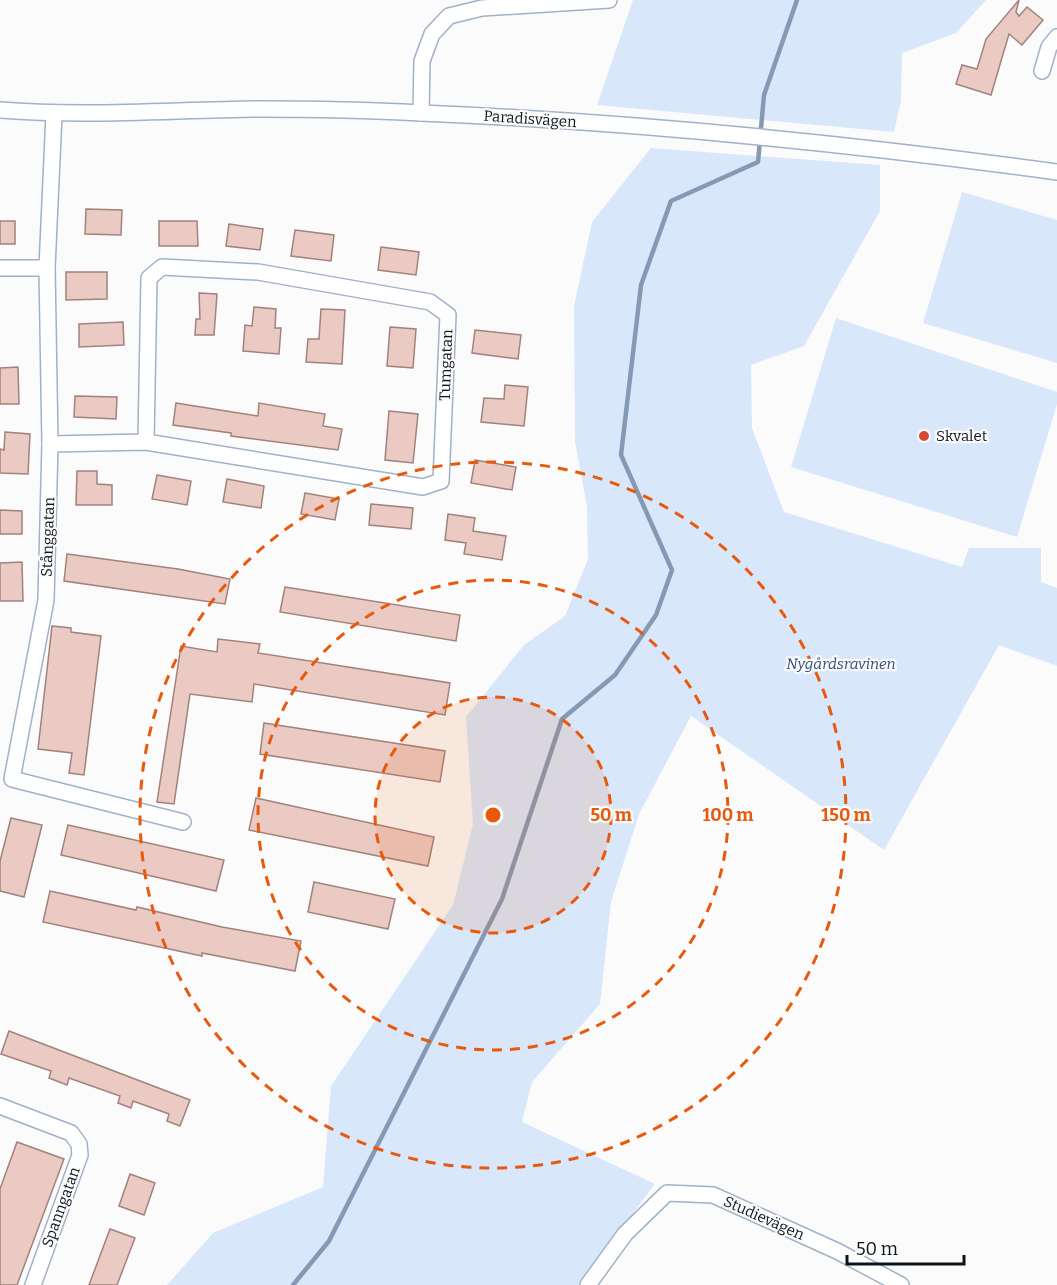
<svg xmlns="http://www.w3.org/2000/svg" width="1057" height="1285" font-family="Bitter,serif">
<rect width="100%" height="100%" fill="#fbfbfb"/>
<g fill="#d9e7fb">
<path d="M 633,0 L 986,0 L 956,33 L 902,53 L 901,101 L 894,132 L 597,105 Z"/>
<path d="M 651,148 L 880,165 L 880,211 L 804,346 L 751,365 L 752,428 L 784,512 L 962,567 L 969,548 L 1041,548 L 1041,582 L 1057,588 L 1057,666 L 999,645 L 884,850 L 691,716 L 639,814 L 611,902 L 600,1004 L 532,1082 L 522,1122 L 655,1184 L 579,1285 L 167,1285 L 213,1233 L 323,1187 L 331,1086 L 453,905 L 473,824 L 466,717 L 524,645 L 565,616 L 588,559 L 587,507 L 575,441 L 574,306 L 592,222 Z"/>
<path d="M 962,192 L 1057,220 L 1057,363 L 923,323 Z"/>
<path d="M 836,318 L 1057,392 L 1057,404 L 1017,537 L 791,467 Z"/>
</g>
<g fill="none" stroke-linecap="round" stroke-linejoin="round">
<path stroke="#8699b4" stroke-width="4.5" d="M 293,1285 L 329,1241 L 502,899 L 562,719 L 615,675 L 656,615 L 672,570 L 621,455 L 641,285 L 671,201 L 758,162 L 764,95 L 797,0"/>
</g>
<g fill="#ebcac3" stroke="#a1827c" stroke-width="1.5">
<path d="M 1019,0 L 1016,12 L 1019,16 L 1027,7 L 1043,20 L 1022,45 L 1009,34 L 991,95 L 956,84 L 962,65 L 977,69 L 986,39 Z"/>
<path d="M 86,209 L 122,210 L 121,235 L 85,234 Z"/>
<rect x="0" y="221" width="15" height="23"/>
<path d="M 159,221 L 197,221 L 198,246 L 159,246 Z"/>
<path d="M 229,224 L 263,229 L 260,250 L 226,246 Z"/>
<path d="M 295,230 L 334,235 L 331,261 L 291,256 Z"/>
<path d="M 381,247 L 419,252 L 416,275 L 378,270 Z"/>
<path d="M 66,272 L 107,272 L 107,299 L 66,300 Z"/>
<path d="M 199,293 L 217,294 L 214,335 L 195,335 L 196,319 L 200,319 Z"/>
<path d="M 254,307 L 276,309 L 275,328 L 281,328 L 279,354 L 243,351 L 245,325 L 252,326 Z"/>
<path d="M 321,309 L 345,310 L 342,364 L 306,362 L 308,339 L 319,339 Z"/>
<path d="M 123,322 L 124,345 L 79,347 L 79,324 Z"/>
<path d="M 390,327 L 416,329 L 413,368 L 387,366 Z"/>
<path d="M 475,330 L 521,335 L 518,359 L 472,353 Z"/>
<path d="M 18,367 L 19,404 L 0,404 L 0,368 Z"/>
<path d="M 505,385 L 528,387 L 524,426 L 481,422 L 484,398 L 504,399 Z"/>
<path d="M 75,396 L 117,397 L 116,419 L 74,417 Z"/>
<path d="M 176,403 L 258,416 L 259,403 L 325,414 L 323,426 L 342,429 L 338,450 L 231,436 L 231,433 L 173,425 Z"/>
<path d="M 389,411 L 418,414 L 413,463 L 385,460 Z"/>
<path d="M 5,432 L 30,434 L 28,474 L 0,473 L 0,449 L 4,450 Z"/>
<path d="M 475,460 L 516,467 L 512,490 L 471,483 Z"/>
<path d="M 77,471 L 97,471 L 97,484 L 112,485 L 112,505 L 76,505 Z"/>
<path d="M 157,475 L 191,481 L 187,505 L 152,499 Z"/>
<path d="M 227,479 L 264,486 L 261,508 L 223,502 Z"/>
<path d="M 305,493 L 339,499 L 335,520 L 301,514 Z"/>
<path d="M 371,504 L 413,508 L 411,529 L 369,525 Z"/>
<path d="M 0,510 L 22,511 L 22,534 L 0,534 Z"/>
<path d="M 448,514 L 475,518 L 473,531 L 506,536 L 502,560 L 464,554 L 466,543 L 445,540 Z"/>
<path d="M 67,554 L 178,569 L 230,579 L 225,604 L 64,581 Z"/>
<path d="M 22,562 L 23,601 L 0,601 L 0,563 Z"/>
<path d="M 285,587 L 460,615 L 456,641 L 280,612 Z"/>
<path d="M 52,626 L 71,628 L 71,632 L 101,636 L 84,775 L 69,773 L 72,753 L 38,749 Z"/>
<path d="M 218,639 L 260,644 L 258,653 L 450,683 L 445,715 L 254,684 L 252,702 L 190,694 L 174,804 L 157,802 L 181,646 L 217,652 Z"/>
<path d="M 264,723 L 445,751 L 440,782 L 260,754 Z"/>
<path d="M 256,798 L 434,837 L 428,866 L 249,830 Z"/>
<path d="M 11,818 L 42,825 L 24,897 L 0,891 L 0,861 Z"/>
<path d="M 68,825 L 224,860 L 216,891 L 61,855 Z"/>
<path d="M 314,882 L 395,899 L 388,929 L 308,912 Z"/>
<path d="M 50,891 L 136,910 L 137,907 L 222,927 L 301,941 L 295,971 L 202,953 L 202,956 L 43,922 Z"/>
<path d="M 9,1031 L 190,1100 L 180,1126 L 167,1121 L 169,1114 L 133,1101 L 131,1108 L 118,1103 L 120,1096 L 69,1078 L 67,1085 L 49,1078 L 51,1071 L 1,1054 Z"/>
<path d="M 17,1142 L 64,1159 L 17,1285 L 0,1285 L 0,1189 Z"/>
<path d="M 130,1174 L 155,1183 L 144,1215 L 119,1206 Z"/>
<path d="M 110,1229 L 135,1238 L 117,1285 L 89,1285 Z"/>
</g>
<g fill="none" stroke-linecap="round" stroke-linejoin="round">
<defs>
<g id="minor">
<path d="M 1042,71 L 1049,47 L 1057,37"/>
<path d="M 0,110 C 85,117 170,110 256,109 C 310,109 366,110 421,113 C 634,122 846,143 1057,172"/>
<path d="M 421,113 L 422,61 L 432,34 L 449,16 L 482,8 L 609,0"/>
<path d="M 54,114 L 47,268 L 50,444 L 46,600 L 12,779 L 183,822"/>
<path d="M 0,268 L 47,268"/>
<path d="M 50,444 L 146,442 L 149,278 L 162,267 L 258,272 L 430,302 L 448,315 L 441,481 L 423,487 L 146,442"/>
<path d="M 0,1106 L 71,1133 L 79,1144 L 80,1155 L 33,1285"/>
<path d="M 588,1285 L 625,1234 L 667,1193 L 713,1195 L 837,1251 L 901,1285"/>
</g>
</defs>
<use href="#minor" stroke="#a1b1c9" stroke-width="18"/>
<use href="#minor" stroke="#fff" stroke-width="15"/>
</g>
<circle cx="493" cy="815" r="118" fill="#e8590c" fill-opacity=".12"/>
<g fill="none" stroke="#e8590c" stroke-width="3" stroke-dasharray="10 8">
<circle cx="493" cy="815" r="118"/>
<circle cx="493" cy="815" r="235"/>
<circle cx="493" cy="815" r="353"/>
</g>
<circle fill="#d54934" stroke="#fbfbfb" stroke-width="2" cx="924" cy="436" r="6"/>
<g text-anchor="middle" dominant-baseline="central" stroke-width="4.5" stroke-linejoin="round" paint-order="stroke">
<g font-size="15" fill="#0d131c" stroke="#fbfbfb">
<text transform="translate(530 119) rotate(4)">Paradisvägen</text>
<text transform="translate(446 365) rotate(-88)">Tumgatan</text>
<text transform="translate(48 537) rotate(-88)">Stånggatan</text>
<text transform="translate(61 1207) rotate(-70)">Spanngatan</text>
<text transform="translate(764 1218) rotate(24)">Studievägen</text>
</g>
<g font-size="15" fill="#0d131c" stroke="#fbfbfb" text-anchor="start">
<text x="936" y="436">Skvalet</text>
</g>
<g font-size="15" font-style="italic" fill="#304f7d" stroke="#fbfbfb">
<text x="841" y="664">Nygårdsravinen</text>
</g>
</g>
<circle cx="493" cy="815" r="9" fill="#e8590c" stroke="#fbfbfb" stroke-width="3"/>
<g font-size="18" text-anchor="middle" font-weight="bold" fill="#e8590c" stroke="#fbfbfb" stroke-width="4.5" stroke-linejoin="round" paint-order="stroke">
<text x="611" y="821">50 m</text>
<text x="728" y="821">100 m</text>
<text x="846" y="821">150 m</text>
</g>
<path d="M847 1255v9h117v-9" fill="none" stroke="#0d131c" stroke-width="3"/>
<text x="856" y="1255" font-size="18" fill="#0d131c" stroke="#fbfbfb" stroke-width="4.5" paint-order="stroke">50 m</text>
</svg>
